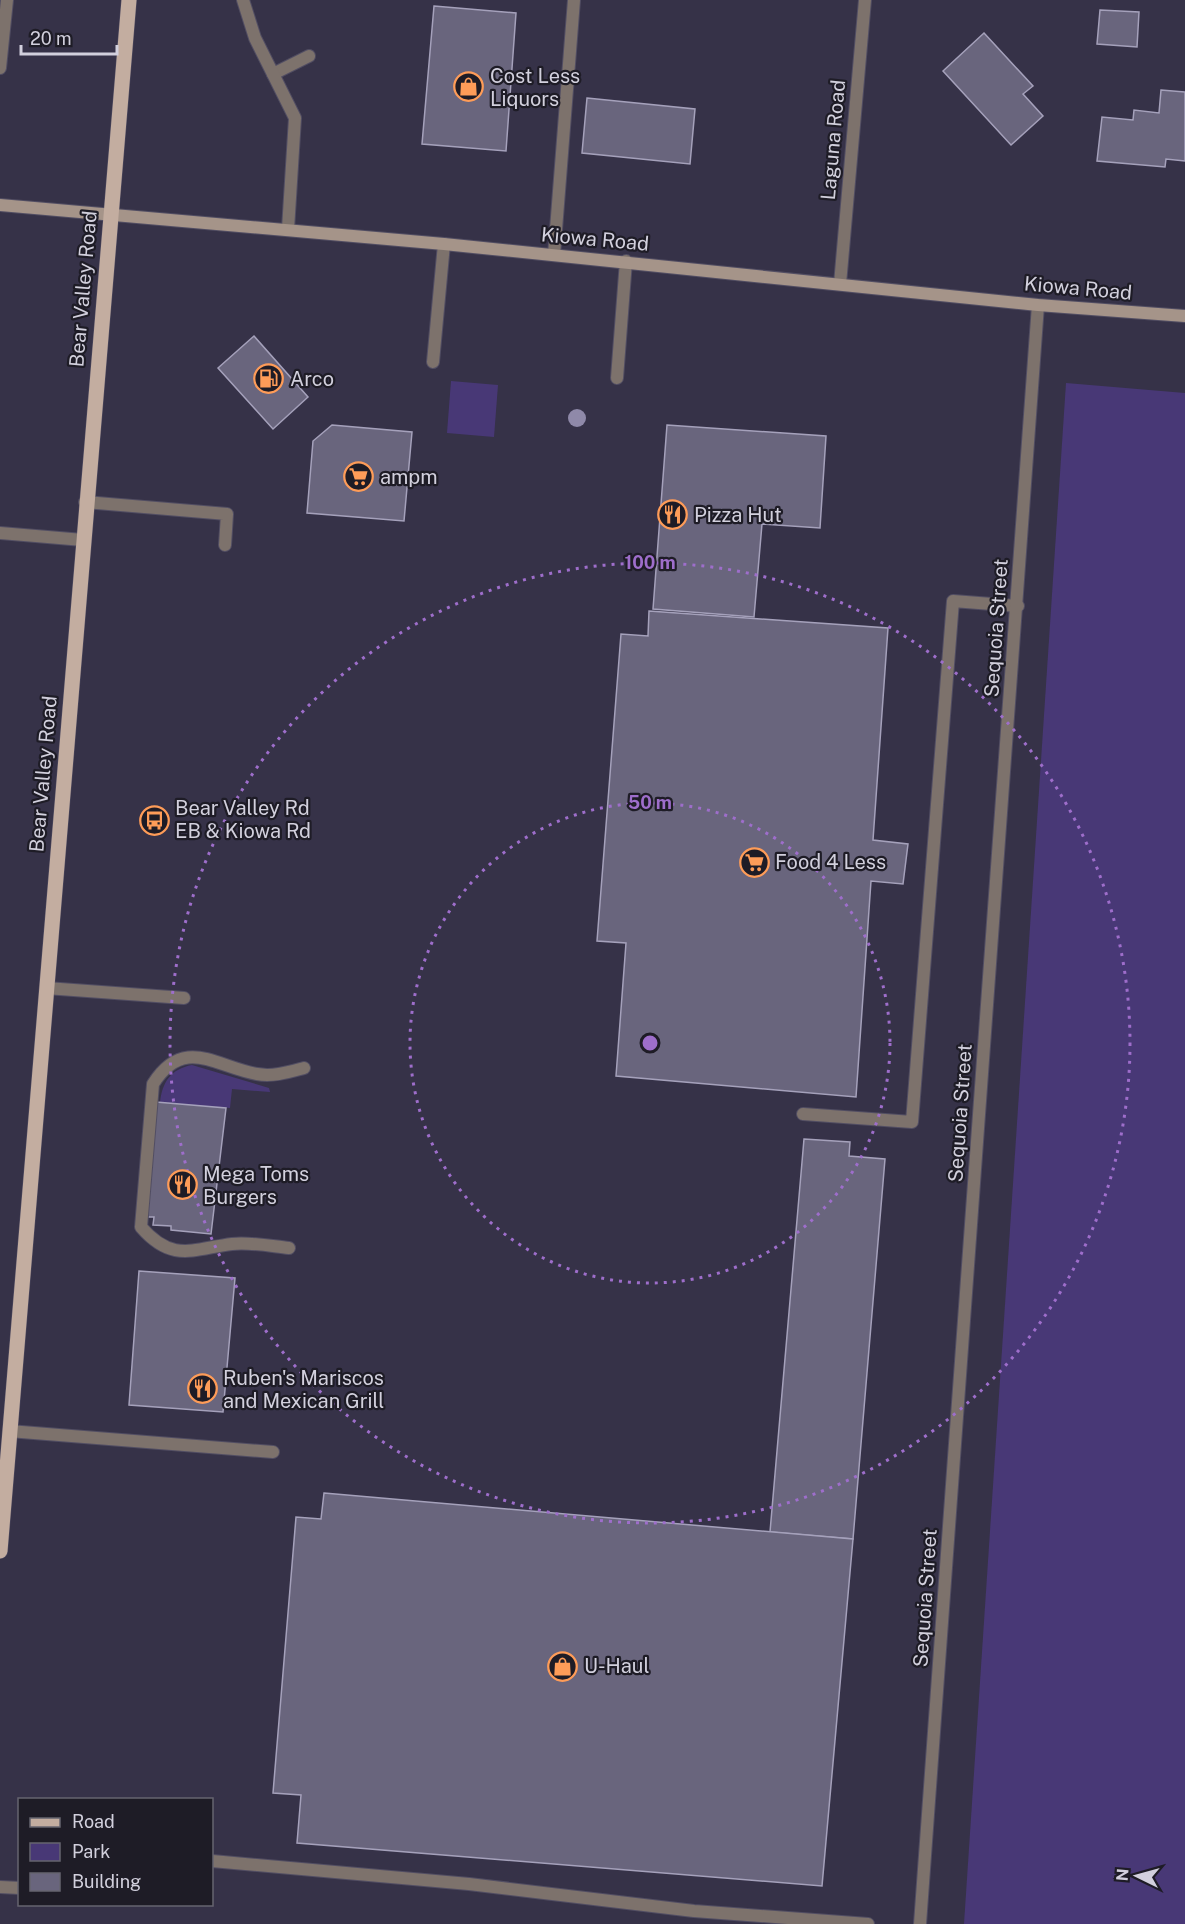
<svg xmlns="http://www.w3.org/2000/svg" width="1185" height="1924" font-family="'Public Sans',sans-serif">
<rect width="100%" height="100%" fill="#363248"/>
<g fill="#483876">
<path d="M 451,381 L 498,385 L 494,437 L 447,433 Z"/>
<path d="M 1066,383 L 1185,393 L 1185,1924 L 964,1924 Z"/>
<path d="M 192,1065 L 269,1088 L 270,1092 L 232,1089 L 230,1108 L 160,1103 C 162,1082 171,1069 192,1065 Z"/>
</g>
<g fill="#69657d" stroke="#a5a1bb" stroke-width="1.5">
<path d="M 434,6 L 516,13 L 506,151 L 422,144 Z"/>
<path d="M 1100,10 L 1139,12 L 1137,47 L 1097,44 Z"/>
<path d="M 984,33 L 1033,86 L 1023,94 L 1043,116 L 1011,145 L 943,71 Z"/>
<path d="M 1161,90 L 1185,92 L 1185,161 L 1166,159 L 1165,167 L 1097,161 L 1102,117 L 1133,120 L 1134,110 L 1159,113 Z"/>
<path d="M 587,98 L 695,109 L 690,164 L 582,153 Z"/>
<path d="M 254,336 L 308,397 L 273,429 L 218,368 Z"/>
<path d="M 332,425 L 412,432 L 404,521 L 307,513 L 313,441 Z"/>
<path d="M 667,425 L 826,436 L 820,528 L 762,524 L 754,617 L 653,609 Z"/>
<path d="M 649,611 L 888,628 L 873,840 L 908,844 L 903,884 L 871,881 L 856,1097 L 616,1076 L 626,943 L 597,941 L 621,634 L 648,636 Z"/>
<path d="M 156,1102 L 226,1108 L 211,1234 L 171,1230 L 171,1226 L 153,1225 L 154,1217 L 146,1217 Z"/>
<path d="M 804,1139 L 850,1142 L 849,1156 L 885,1159 L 853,1539 L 770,1532 Z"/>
<path d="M 139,1271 L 235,1278 L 223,1412 L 129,1405 Z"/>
<path d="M 324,1493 L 853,1539 L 822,1886 L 297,1843 L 301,1795 L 273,1793 L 296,1517 L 321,1519 Z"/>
</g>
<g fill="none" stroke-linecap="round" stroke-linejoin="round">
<defs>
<g id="lane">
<path d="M 0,68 L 7,0"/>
<path d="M 273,74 L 309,56"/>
<path d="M 554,255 L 574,0"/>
<path d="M 433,362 L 444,244"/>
<path d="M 617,378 L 626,261"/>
<path d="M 85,502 L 227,514 L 225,545"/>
<path d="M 46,988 L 184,998"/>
<path d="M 803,1114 L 912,1122 L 953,601 L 1018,606"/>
<path d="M 289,1248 C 270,1246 250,1242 232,1244 C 193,1249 172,1263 141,1227 L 153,1084 C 184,1035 216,1067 257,1074 C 273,1077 289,1072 304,1068"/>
<path d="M 9,1431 L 273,1452"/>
<path d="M 212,1861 L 469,1884 L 694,1911 L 868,1924"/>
<path d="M 0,1887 L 20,1888"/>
</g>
<g id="street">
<path d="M 243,0 L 255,38 L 295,118 L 288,229"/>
<path d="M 840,284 L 865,0"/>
<path d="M 0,533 L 83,540"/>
<path d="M 920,1924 L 1038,305"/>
</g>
<path id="secondary" d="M 0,205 L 444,244 L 1038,305 L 1185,316"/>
<path id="primary" d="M 0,1551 L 129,0"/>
</defs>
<use href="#lane" stroke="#524e63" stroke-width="14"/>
<use href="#street" stroke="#524e63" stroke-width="14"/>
<use href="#secondary" stroke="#524e63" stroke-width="14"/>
<use href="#primary" stroke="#524e63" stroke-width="16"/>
<use href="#lane" stroke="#7d726c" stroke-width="12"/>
<use href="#street" stroke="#7d726c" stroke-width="12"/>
<use href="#secondary" stroke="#a59489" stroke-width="12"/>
<use href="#primary" stroke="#c3ada0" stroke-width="15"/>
</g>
<circle fill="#8f89a9" cx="577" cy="418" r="9"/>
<g fill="none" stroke="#9e6ecb" stroke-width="3" stroke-dasharray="3 6">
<circle cx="650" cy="1043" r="240"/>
<circle cx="650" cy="1043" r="480"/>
</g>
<defs>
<symbol id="shop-ring" viewBox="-11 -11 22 22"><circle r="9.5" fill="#1e1c26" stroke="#fe9c58" stroke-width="1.5"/><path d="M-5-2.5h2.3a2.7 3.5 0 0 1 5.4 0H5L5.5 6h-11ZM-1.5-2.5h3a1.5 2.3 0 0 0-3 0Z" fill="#fe9c58"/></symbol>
<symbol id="fuel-ring" viewBox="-11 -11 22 22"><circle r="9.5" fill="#1e1c26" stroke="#fe9c58" stroke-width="1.5"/><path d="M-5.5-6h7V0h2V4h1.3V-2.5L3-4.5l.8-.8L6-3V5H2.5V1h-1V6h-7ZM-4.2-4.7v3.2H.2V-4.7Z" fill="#fe9c58"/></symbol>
<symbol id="supermarket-ring" viewBox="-11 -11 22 22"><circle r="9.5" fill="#1e1c26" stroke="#fe9c58" stroke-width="1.5"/><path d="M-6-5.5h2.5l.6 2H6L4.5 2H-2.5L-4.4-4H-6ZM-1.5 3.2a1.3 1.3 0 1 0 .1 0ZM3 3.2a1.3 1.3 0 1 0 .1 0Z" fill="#fe9c58"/></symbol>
<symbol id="restaurant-ring" viewBox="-11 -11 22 22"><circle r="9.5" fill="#1e1c26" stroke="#fe9c58" stroke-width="1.5"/><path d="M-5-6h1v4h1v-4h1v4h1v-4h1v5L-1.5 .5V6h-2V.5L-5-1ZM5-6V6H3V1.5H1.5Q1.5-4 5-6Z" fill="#fe9c58"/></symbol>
<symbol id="bus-ring" viewBox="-11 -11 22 22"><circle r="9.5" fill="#1e1c26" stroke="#fe9c58" stroke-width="1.5"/><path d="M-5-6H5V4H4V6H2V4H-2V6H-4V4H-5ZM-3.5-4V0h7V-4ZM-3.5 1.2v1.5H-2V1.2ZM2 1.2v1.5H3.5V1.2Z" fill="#fe9c58"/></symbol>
</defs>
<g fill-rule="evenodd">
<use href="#shop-ring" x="452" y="70" width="33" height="33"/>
<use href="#fuel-ring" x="252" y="362" width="33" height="33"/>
<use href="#supermarket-ring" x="342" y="460" width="33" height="33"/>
<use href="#restaurant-ring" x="656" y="498" width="33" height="33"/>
<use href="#bus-ring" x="138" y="804" width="33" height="33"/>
<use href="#supermarket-ring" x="738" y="846" width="33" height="33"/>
<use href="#restaurant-ring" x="166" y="1168" width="33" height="33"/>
<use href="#restaurant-ring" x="186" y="1372" width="33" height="33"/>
<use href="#shop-ring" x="546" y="1650" width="33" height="33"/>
</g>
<g text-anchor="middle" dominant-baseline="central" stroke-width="4.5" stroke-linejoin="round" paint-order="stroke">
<g font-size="20" fill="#d2d0dd" stroke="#1e1c26" text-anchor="start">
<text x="490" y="76">Cost Less<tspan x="490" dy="23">Liquors</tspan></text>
<text x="290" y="379">Arco</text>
<text x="380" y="477">ampm</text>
<text x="694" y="515">Pizza Hut</text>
<text x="175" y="808">Bear Valley Rd<tspan x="175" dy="23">EB &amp; Kiowa Rd</tspan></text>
<text x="775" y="862">Food 4 Less</text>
<text x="203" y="1174">Mega Toms<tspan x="203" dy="23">Burgers</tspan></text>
<text x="223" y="1378">Ruben's Mariscos<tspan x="223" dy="23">and Mexican Grill</tspan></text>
<text x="584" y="1666">U-Haul</text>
</g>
<g font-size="20" fill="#d2d0dd" stroke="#1e1c26">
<text transform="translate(833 140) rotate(-85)">Laguna Road</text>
<text transform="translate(595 239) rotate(5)">Kiowa Road</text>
<text transform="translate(1078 288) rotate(5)">Kiowa Road</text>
<text transform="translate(83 289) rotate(-85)">Bear Valley Road</text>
<text transform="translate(996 628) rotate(-86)">Sequoia Street</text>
<text transform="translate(43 774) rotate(-85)">Bear Valley Road</text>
<text transform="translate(960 1113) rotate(-86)">Sequoia Street</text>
<text transform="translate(925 1598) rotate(-86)">Sequoia Street</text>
</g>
</g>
<circle cx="650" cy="1043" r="9" fill="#9e6ecb" stroke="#1e1c26" stroke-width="3"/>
<g font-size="18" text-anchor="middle" font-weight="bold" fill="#9e6ecb" stroke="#1e1c26" stroke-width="4.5" stroke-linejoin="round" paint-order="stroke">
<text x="650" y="569">100 m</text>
<text x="650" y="809">50 m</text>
</g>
<rect x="18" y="1798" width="195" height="108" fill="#1e1c26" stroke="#66646f" stroke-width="1.5"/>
<rect x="30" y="1818" width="30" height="9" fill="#c3ada0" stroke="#66646f" stroke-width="1.5"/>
<text x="72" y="1828" font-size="18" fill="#d2d0dd">Road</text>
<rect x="30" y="1843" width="30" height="18" fill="#483876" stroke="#66646f" stroke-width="1.5"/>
<text x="72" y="1858" font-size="18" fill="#d2d0dd">Park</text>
<rect x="30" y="1873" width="30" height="18" fill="#69657d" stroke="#66646f" stroke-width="1.5"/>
<text x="72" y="1888" font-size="18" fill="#d2d0dd">Building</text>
<g transform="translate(1137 1876) rotate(275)" stroke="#1e1c26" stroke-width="4.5" paint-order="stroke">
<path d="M0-4.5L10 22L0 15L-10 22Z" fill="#d2d0dd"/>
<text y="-9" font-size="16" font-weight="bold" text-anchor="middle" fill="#d2d0dd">N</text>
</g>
<path d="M21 45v9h96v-9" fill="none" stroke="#d2d0dd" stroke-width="3"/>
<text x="30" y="45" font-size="18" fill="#d2d0dd" stroke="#1e1c26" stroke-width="4.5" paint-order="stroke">20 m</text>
</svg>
